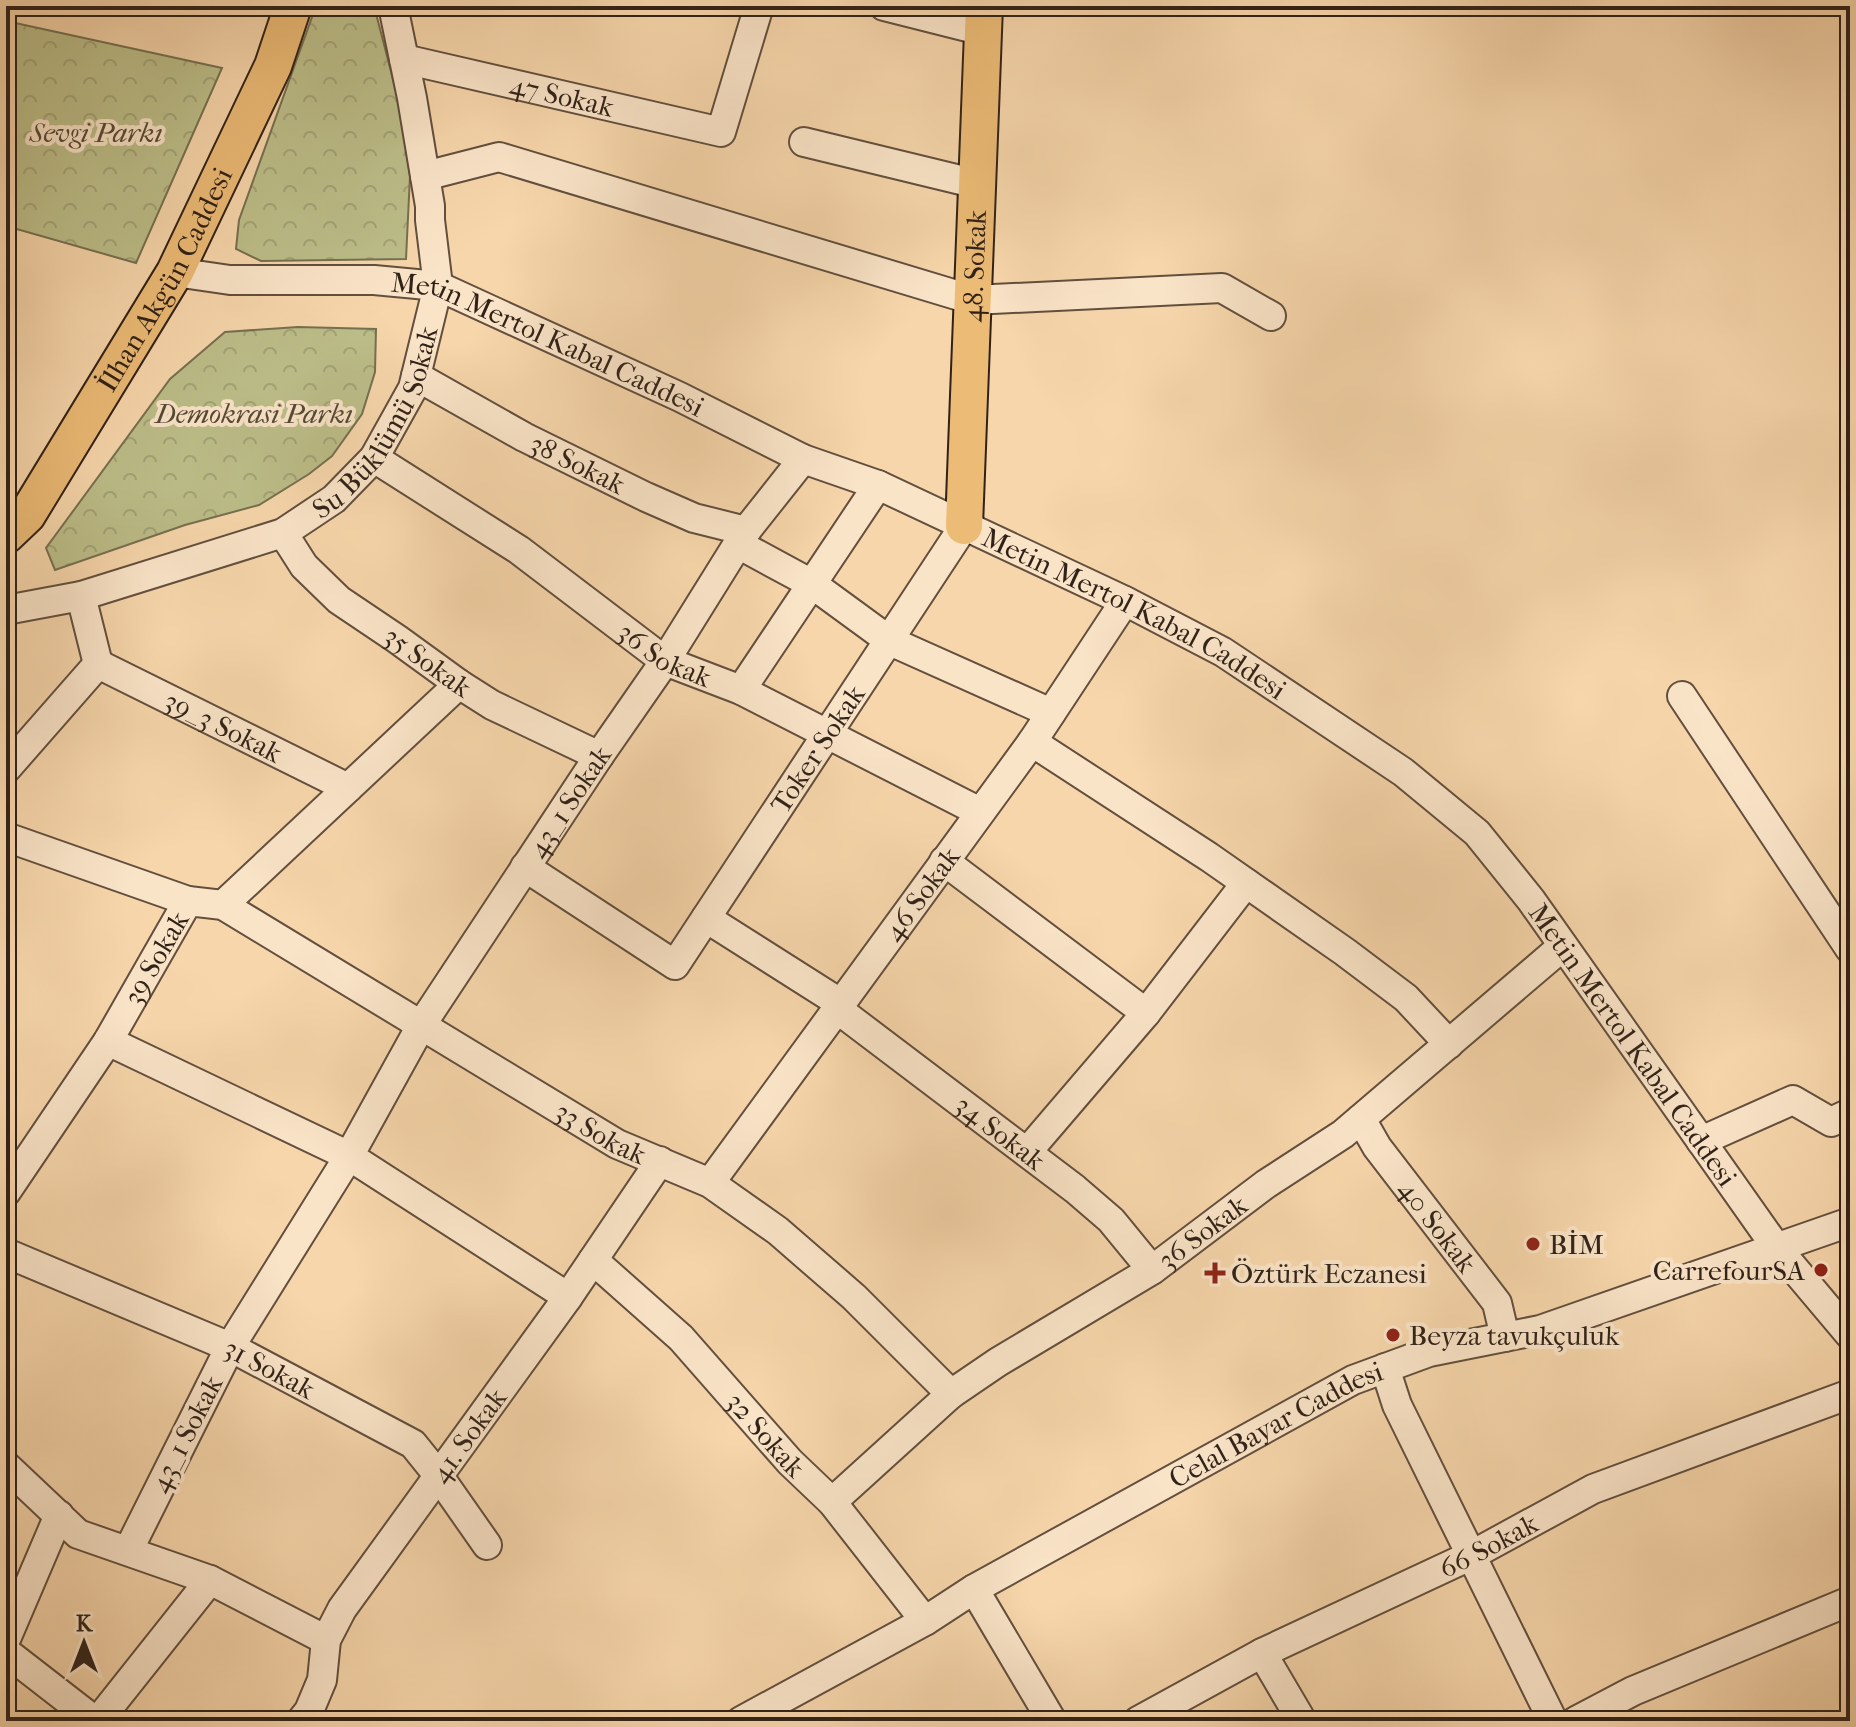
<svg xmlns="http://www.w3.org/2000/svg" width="1856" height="1727" font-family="'IM FELL French Canon',serif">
<defs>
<pattern id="park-crowns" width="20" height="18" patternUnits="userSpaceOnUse" patternTransform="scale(2)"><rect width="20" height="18" fill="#bcbe89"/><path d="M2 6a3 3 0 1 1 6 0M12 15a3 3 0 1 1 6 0" fill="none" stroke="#a2a376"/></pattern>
</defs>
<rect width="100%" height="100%" fill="#f7d6ab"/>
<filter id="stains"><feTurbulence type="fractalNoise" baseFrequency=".0025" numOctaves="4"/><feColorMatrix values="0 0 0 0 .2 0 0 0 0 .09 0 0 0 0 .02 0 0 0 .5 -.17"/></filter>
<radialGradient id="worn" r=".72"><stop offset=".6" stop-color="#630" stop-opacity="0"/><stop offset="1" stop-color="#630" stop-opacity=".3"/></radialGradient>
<g fill="url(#park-crowns)" stroke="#767051" stroke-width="2">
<path d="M 316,6 L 374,6 L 400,106 L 410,176 L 406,259 L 261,261 L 236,249 L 239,220 Z"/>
<path d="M 6,21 L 222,68 L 136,263 L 6,226 Z"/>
<path d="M 298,327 L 376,329 L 375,372 L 362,414 L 332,456 L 309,474 L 259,505 L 185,525 L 55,570 L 46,548 L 170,379 L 225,332 Z"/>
</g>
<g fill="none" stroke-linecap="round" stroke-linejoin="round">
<defs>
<g id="minor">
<path d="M 884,6 L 983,31"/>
<path id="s1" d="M 404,59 L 721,132 L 759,6"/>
<path d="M 804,142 L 977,184"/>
<path d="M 425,176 L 499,157 L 973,300 L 1222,288 L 1271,316"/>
<path id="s2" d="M 175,272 L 230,280 L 374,280 L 438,286 L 680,397 L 803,459 L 878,485 L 1125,601 L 1223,652 L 1403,772 L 1477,833 L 1531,900 L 1776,1247 L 1850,1335"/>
<path id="s3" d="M 416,376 L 524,437 L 646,497 L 694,518 L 746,531"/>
<path id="s4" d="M 374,458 L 519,550 L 665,661 L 741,690 L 980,812"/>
<path id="s5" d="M 283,533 L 304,566 L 339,600 L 397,639 L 459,684 L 492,705 L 599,756"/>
<path d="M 738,544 L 812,584 L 890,641 L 1051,713"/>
<path id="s6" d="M 6,610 L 81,596 L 283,533 L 334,499 L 374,458 L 413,388 L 438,286 L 430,220 L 430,206 L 412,98 L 393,6"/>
<path id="s7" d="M 98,664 L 348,788"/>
<path d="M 741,690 L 878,485"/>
<path d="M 1682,696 L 1850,949"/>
<path d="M 1032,742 L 1209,857 L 1345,952 L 1406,998 L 1449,1044"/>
<path d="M 6,769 L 98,664 L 81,596"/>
<path d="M 6,837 L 188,901"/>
<path d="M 944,861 L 1146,1013"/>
<path id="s8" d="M 525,867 L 675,965 L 964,526"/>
<path d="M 223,905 L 459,684"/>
<path d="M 706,918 L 840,1003"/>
<path id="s9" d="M 836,1008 L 1075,1189 L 1111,1220 L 1152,1270"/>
<path d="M 108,1041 L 349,1156 L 230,1347 L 128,1551"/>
<path id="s10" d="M 1361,1119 L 1377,1147 L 1497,1303 L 1505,1337"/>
<path d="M 1701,1141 L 1793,1100 L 1831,1122 L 1850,1113"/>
<path d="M 1027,1152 L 1146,1013 L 1246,883"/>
<path id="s11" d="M 710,1183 L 1032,742 L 1125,601"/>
<path id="s12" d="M 6,1192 L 108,1041 L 188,901 L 223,905 L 617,1144 L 710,1183 L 778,1231 L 854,1297 L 951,1394"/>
<path id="s13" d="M 6,1253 L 230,1347 L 413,1444 L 438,1475 L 487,1545"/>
<path id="s14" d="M 593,1260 L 681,1338 L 790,1462 L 832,1502 L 925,1621"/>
<path id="s15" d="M 568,1297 L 349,1156 L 422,1024 L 599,756 L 665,661 L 746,531 L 803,459"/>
<path d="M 1385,1368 L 1397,1405 L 1553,1721"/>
<path d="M 6,1466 L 78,1534 L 210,1580 L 326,1640"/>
<path id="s16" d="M 832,1502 L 951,1394 L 998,1362 L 1152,1270 L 1266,1184 L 1343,1134 L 1563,946"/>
<path d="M 974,1589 L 1052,1721"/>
<path d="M 6,1639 L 59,1515"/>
<path d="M 6,1652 L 95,1721"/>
<path d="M 1262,1653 L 1302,1721"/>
<path d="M 98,1721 L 210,1580"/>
<path id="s17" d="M 301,1721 L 309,1711 L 322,1680 L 326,1640 L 342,1609 L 568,1297 L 660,1161"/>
<path id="s18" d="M 741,1721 L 925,1621 L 974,1589 L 1353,1380 L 1429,1352 L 1540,1330 L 1850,1222"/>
<path id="s19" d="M 1138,1721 L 1262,1653 L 1472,1555 L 1593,1489 L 1850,1394"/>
<path d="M 1576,1721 L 1633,1691 L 1850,1601"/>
</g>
<g id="major">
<path id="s20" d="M 964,526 L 984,6"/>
<path id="s21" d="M 6,535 L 27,515 L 175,272 L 273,66 L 293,6"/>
</g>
</defs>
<use href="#minor" stroke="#624f3e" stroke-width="32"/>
<use href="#major" stroke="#312219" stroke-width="40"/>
<use href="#minor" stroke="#fae4c8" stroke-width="28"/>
<use href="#major" stroke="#ecbb76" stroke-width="36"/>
</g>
<g fill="#8f2418" stroke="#fae4c8" stroke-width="3">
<circle cx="1533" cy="1244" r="8"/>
<circle cx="1821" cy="1270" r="8"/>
<path d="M1211 1261h8v8h8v8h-8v8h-8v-8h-8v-8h8z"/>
<circle cx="1393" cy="1335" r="8"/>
</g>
<g text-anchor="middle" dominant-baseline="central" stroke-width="8" stroke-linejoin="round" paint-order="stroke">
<g font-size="28" fill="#312219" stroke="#fae4c8">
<text stroke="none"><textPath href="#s1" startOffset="162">47 Sokak</textPath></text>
<text stroke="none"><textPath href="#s20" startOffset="260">48. Sokak</textPath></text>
<text stroke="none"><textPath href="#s21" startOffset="302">İlhan Akgün Caddesi</textPath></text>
<text stroke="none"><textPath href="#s2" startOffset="386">Metin Mertol Kabal Caddesi</textPath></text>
<text stroke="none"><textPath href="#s6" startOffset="438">Su Büklümü Sokak</textPath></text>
<text stroke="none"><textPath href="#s3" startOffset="184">38 Sokak</textPath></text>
<text stroke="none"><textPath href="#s2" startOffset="1034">Metin Mertol Kabal Caddesi</textPath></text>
<text stroke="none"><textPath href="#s4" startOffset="352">36 Sokak</textPath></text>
<text stroke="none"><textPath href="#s5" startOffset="196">35 Sokak</textPath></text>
<text stroke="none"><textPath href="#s7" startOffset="140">39_3 Sokak</textPath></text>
<text stroke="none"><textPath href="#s8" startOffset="438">Toker Sokak</textPath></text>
<text stroke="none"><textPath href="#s15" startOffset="678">43_1 Sokak</textPath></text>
<text stroke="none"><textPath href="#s11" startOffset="358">46 Sokak</textPath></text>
<text stroke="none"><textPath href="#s12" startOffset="278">39 Sokak</textPath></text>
<text stroke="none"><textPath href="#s2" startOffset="1706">Metin Mertol Kabal Caddesi</textPath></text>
<text stroke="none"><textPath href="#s12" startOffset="820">33 Sokak</textPath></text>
<text stroke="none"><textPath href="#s9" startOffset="206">34 Sokak</textPath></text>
<text stroke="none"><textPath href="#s10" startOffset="132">40 Sokak</textPath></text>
<text stroke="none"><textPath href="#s16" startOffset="460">36 Sokak</textPath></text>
<text stroke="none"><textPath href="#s13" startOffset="288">31 Sokak</textPath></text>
<text stroke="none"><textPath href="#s18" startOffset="612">Celal Bayar Caddesi</textPath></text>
<text stroke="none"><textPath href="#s14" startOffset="246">32 Sokak</textPath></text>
<text transform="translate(186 1434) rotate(-63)">43_1 Sokak</text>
<text stroke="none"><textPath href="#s17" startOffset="336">41. Sokak</textPath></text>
<text stroke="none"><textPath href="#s19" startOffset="392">66 Sokak</textPath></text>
</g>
<g font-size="28" font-style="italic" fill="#544935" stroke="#fae4c8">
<text x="96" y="132">Sevgi Parkı</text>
<text x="254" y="413">Demokrasi Parkı</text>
</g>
<g font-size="28" fill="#312219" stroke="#fae4c8" text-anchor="start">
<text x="1549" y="1244">BİM</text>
<text x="1805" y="1270" text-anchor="end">CarrefourSA</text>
<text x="1231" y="1273">Öztürk Eczanesi</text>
<text x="1409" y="1335">Beyza tavukçuluk</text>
</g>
</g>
<rect width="1856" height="1727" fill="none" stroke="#f7d6ab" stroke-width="32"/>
<rect x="8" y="8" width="1840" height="1711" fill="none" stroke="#312219" stroke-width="4"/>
<rect x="16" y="16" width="1824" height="1695" fill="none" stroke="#312219" stroke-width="2"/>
<g transform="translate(84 1643)" stroke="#fae4c8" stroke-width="6" paint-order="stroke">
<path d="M0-6L14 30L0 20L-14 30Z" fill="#312219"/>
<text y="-12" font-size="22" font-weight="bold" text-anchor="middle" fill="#312219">K</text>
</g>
<rect width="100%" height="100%" filter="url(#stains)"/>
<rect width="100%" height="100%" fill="url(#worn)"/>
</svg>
